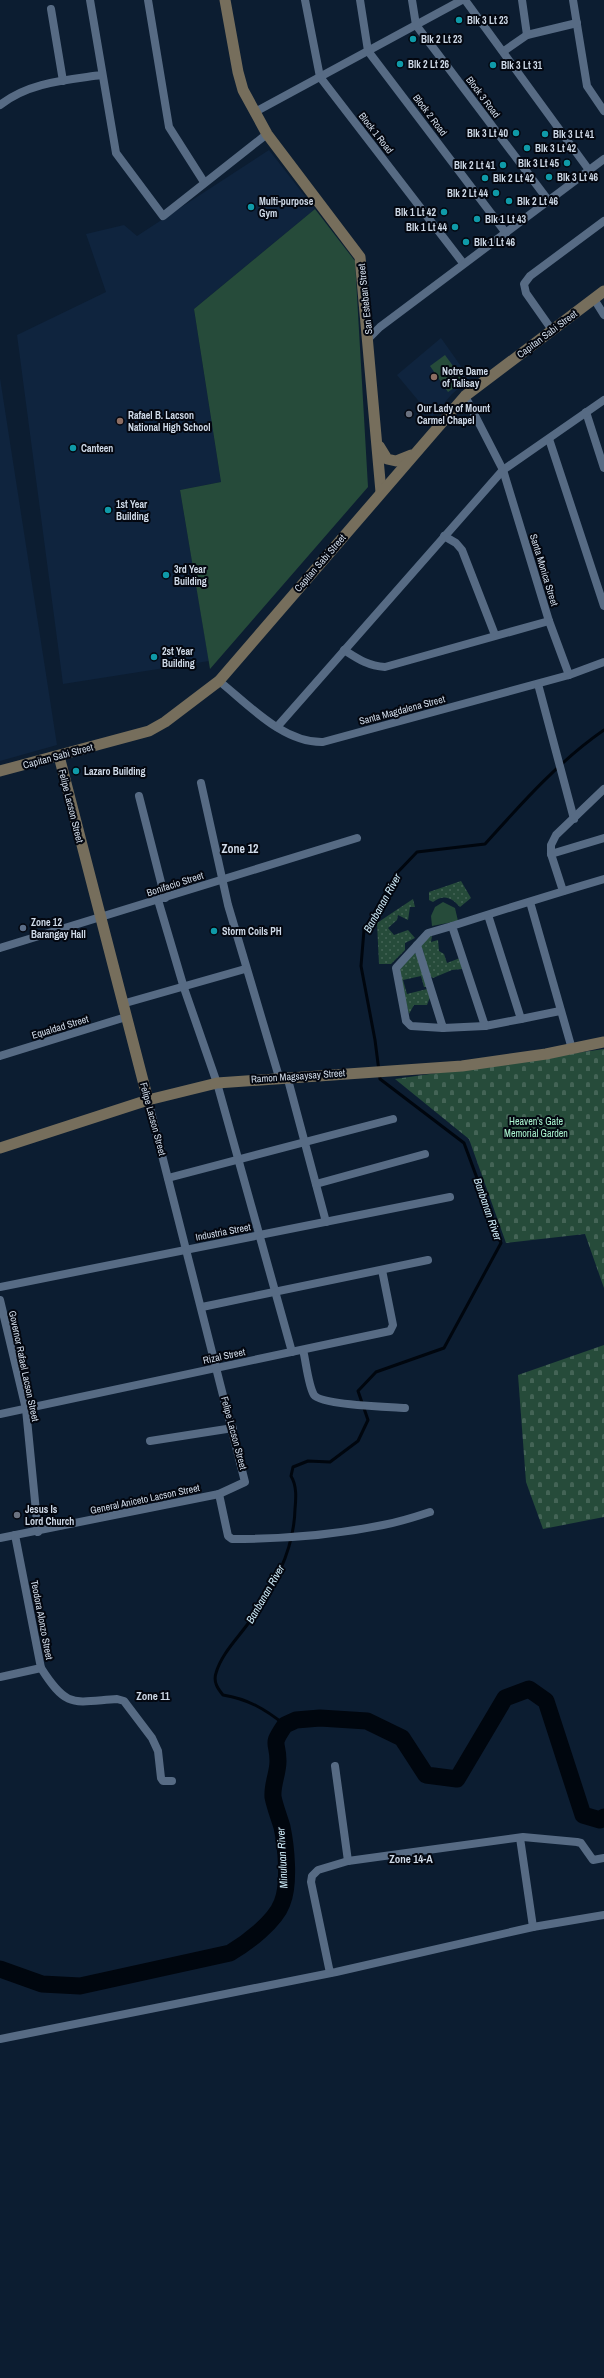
<svg xmlns="http://www.w3.org/2000/svg" width="604" height="2378" font-family="'Archivo Narrow',sans-serif">
<defs>
<pattern id="grass-dots" width="8" height="8" patternUnits="userSpaceOnUse"><rect width="8" height="8" fill="#264b3a"/><path d="M2 2h.1M6 6h.1" fill="none" stroke="#446456" stroke-width="1.8" stroke-linecap="round"/></pattern>
<pattern id="cemetery-stones" width="16" height="16" patternUnits="userSpaceOnUse"><rect width="16" height="16" fill="#264b3a"/><path d="M2 7V4a2 2 0 0 1 4 0v3zM10 15v-3a2 2 0 0 1 4 0v3z" fill="#446456"/></pattern>
</defs>
<rect width="100%" height="100%" fill="#0c1d31"/>
<g fill="#0f243e">
<path d="M 269,150 L 315,209 L 194,309 L 221,482 L 180,490 L 209,661 L 63,684 L 17,335 L 106,292 L 86,234 L 124,225 L 137,236 Z"/>
<path d="M 441,338 L 470,379 L 452,394 L 432,417 L 397,375 Z"/>
<path d="M 0,378 L 57,745 L 0,761 Z"/>
</g>
<g fill="url(#grass-dots)">
<path d="M 461,881 L 471,898 L 460,907 C 451,897 444,894 433,902 L 429,900 L 429,892 Z"/>
<path d="M 413,899 L 415,907 L 410,907 L 408,920 L 398,915 L 397,920 L 388,928 L 394,935 L 408,930 L 415,938 L 405,943 L 405,950 L 391,964 L 379,964 L 377,923 Z"/>
<path d="M 432,936 L 431,942 L 438,940 L 439,951 L 444,954 L 447,963 L 460,958 L 462,969 L 452,970 L 433,978 L 428,975 L 423,950 L 419,946 L 427,937 Z"/>
<path d="M 417,953 L 428,987 L 424,987 L 421,976 L 403,980 L 407,994 L 427,989 L 430,997 L 427,1005 L 414,1005 L 409,1014 L 397,968 L 412,954 Z"/>
</g>
<g fill="url(#cemetery-stones)">
<path d="M 604,1049 L 604,1288 L 585,1234 L 506,1243 L 469,1139 L 395,1079 Z"/>
<path d="M 604,1345 L 604,1517 L 543,1529 L 526,1482 L 518,1375 Z"/>
</g>
<g fill="#264b3a">
<path d="M 315,209 L 355,261 L 368,487 L 210,669 L 180,490 L 221,482 L 194,309 Z"/>
<path d="M 445,355 L 464,381 L 448,392 L 430,366 Z"/>
<path d="M 443,902 L 455,908 L 458,921 L 432,926 L 431,916 L 435,907 Z"/>
</g>
<g fill="none" stroke-linecap="round" stroke-linejoin="round">
<path stroke="#00060e" stroke-width="3" d="M 285,1725 C 265,1709 248,1699 223,1695 C 218,1689 213,1682 216,1673 C 221,1655 236,1640 247,1625 C 272,1591 294,1552 295,1509 C 296,1498 297,1486 291,1476 L 293,1467 L 308,1461 L 330,1462 L 358,1441 L 368,1420 L 358,1391 L 376,1372 L 444,1348 L 501,1243 L 464,1143 L 380,1079 L 375,1040 L 361,966 L 364,930 L 396,874 L 417,852 L 485,844 C 521,804 559,761 604,730"/>
<path stroke="#00060e" stroke-width="17" d="M 0,1969 L 42,1984 L 80,1986 L 230,1953 C 247,1943 275,1922 282,1903 C 290,1884 286,1846 282,1827 C 279,1817 275,1807 273,1797 C 272,1784 278,1774 278,1761 C 278,1740 270,1747 285,1725 L 296,1720 L 320,1718 L 367,1721 L 402,1738 L 426,1775 L 457,1779 L 505,1698 L 529,1689 L 546,1701 L 583,1815 L 600,1820 L 604,1817"/>
<g stroke="#576b84" stroke-width="8">
<path d="M 90,0 L 116,153 L 163,216 L 267,134"/>
<path d="M 148,0 L 169,127 L 204,182"/>
<path d="M 305,0 L 320,77 L 463,263"/>
<path d="M 360,0 L 368,51 L 506,233"/>
<path d="M 412,0 L 416,25 L 548,200"/>
<path d="M 465,0 L 589,170"/>
<path d="M 522,0 L 527,35"/>
<path d="M 573,0 L 587,86 L 604,111"/>
<path d="M 51,9 L 63,81"/>
<path d="M 504,51 L 527,35 L 577,23"/>
<path d="M 0,105 C 29,82 67,80 101,75"/>
<path d="M 255,112 L 462,0"/>
<path d="M 594,299 L 604,315"/>
<path d="M 552,330 L 526,293 L 524,284 L 530,276 L 604,221"/>
<path d="M 369,338 L 380,327 L 604,159"/>
<path d="M 465,396 L 503,470 L 549,621 L 569,675"/>
<path d="M 586,412 L 604,468"/>
<path d="M 549,439 L 604,606"/>
<path d="M 444,536 L 456,543 L 462,550 L 495,635"/>
<path d="M 344,650 C 358,659 368,666 385,667 L 549,621"/>
<path d="M 219,681 C 249,705 283,743 323,742 L 569,675 L 604,662"/>
<path d="M 538,684 L 574,819"/>
<path d="M 277,727 L 503,470 L 604,400"/>
<path d="M 201,783 L 228,905 L 279,1077"/>
<path d="M 139,796 L 165,898"/>
<path d="M 551,854 L 551,845 L 556,835 L 604,789"/>
<path d="M 563,891 L 551,854 L 604,838"/>
<path d="M 158,900 L 184,988 L 217,1083 L 292,1352"/>
<path d="M 530,902 L 572,1049"/>
<path d="M 488,915 L 521,1019 L 485,1026 L 452,926 C 502,910 553,894 604,879"/>
<path d="M 452,926 L 428,933 L 417,945 L 443,1028 L 485,1026"/>
<path d="M 417,945 L 396,968 L 406,1021 L 411,1026 L 443,1028"/>
<path d="M 0,948 L 357,838"/>
<path d="M 122,1004 L 245,969"/>
<path d="M 521,1019 L 560,1011"/>
<path d="M 0,1056 L 126,1017"/>
<path d="M 287,1076 L 326,1222"/>
<path d="M 168,1178 L 393,1119"/>
<path d="M 316,1184 L 425,1154"/>
<path d="M 0,1287 L 450,1197"/>
<path d="M 0,1300 L 26,1409 L 38,1532"/>
<path d="M 202,1307 L 428,1260"/>
<path d="M 303,1350 C 306,1361 308,1385 314,1395 C 321,1405 390,1407 405,1408"/>
<path d="M 0,1414 L 390,1331 L 393,1325 L 382,1270"/>
<path d="M 150,1441 L 233,1428"/>
<path d="M 219,1494 L 228,1536 L 232,1539 C 282,1539 334,1535 383,1525 C 399,1522 415,1517 430,1512"/>
<path d="M 0,1538 L 219,1494 L 245,1482 L 148,1100"/>
<path d="M 41,1668 C 67,1709 73,1702 117,1699 L 124,1701 L 152,1738 L 158,1751 L 161,1778 L 163,1781 L 172,1781"/>
<path d="M 0,1677 L 41,1668 L 15,1535"/>
<path d="M 335,1766 L 348,1861"/>
<path d="M 520,1838 L 533,1927"/>
<path d="M 330,1973 L 311,1882 L 312,1876 L 318,1870 L 348,1861 L 523,1837 L 577,1842 L 581,1843 L 593,1860 L 604,1858"/>
<path d="M 0,2039 L 336,1972 L 533,1927 L 604,1915"/>
</g>
<g stroke="#766e5c" stroke-width="11">
<path d="M 225,0 L 238,72 L 243,90 L 267,134 L 360,257 L 381,492"/>
<path d="M 379,446 L 387,459 L 396,461 L 411,455"/>
<path d="M 59,756 L 148,1100"/>
<path d="M 0,771 L 149,731 L 165,722 L 219,681 L 465,396 L 604,291"/>
<path d="M 0,1148 L 148,1100 L 217,1083 L 462,1066 L 546,1054 L 604,1042"/>
</g>
</g>
<g fill="#0f9aa8" stroke="#030710" stroke-width="1.5">
<circle cx="459" cy="20" r="4"/>
<circle cx="413" cy="39" r="4"/>
<circle cx="400" cy="64" r="4"/>
<circle cx="493" cy="65" r="4"/>
<circle cx="516" cy="133" r="4"/>
<circle cx="545" cy="134" r="4"/>
<circle cx="527" cy="148" r="4"/>
<circle cx="567" cy="163" r="4"/>
<circle cx="503" cy="165" r="4"/>
<circle cx="549" cy="177" r="4"/>
<circle cx="485" cy="178" r="4"/>
<circle cx="496" cy="193" r="4"/>
<circle cx="509" cy="201" r="4"/>
<circle cx="251" cy="207" r="4"/>
<circle cx="444" cy="212" r="4"/>
<circle cx="477" cy="219" r="4"/>
<circle cx="455" cy="227" r="4"/>
<circle cx="466" cy="242" r="4"/>
<circle cx="73" cy="448" r="4"/>
<circle cx="108" cy="510" r="4"/>
<circle cx="166" cy="575" r="4"/>
<circle cx="154" cy="657" r="4"/>
<circle cx="76" cy="771" r="4"/>
<circle cx="214" cy="931" r="4"/>
</g>
<g fill="#8d6e63" stroke="#030710" stroke-width="1.5">
<circle cx="434" cy="377" r="4"/>
<circle cx="120" cy="421" r="4"/>
</g>
<g fill="#6b7280" stroke="#030710" stroke-width="1.5">
<circle cx="409" cy="414" r="4"/>
<circle cx="17" cy="1515" r="4"/>
</g>
<circle fill="#5c6f8a" stroke="#030710" stroke-width="1.5" cx="23" cy="928" r="4"/>
<g text-anchor="middle" dominant-baseline="central" stroke-width="4" stroke-linejoin="round" paint-order="stroke">
<g font-size="10" font-weight="bold" fill="#cfdae8" stroke="#030710" text-anchor="start">
<text x="467" y="20">Blk 3 Lt 23</text>
<text x="421" y="39">Blk 2 Lt 23</text>
<text x="408" y="64">Blk 2 Lt 26</text>
<text x="501" y="65">Blk 3 Lt 31</text>
<text x="508" y="133" text-anchor="end">Blk 3 Lt 40</text>
<text x="553" y="134">Blk 3 Lt 41</text>
<text x="535" y="148">Blk 3 Lt 42</text>
<text x="559" y="163" text-anchor="end">Blk 3 Lt 45</text>
<text x="495" y="165" text-anchor="end">Blk 2 Lt 41</text>
<text x="557" y="177">Blk 3 Lt 46</text>
<text x="493" y="178">Blk 2 Lt 42</text>
<text x="488" y="193" text-anchor="end">Blk 2 Lt 44</text>
<text x="259" y="201">Multi-purpose<tspan x="259" dy="12">Gym</tspan></text>
<text x="517" y="201">Blk 2 Lt 46</text>
<text x="436" y="212" text-anchor="end">Blk 1 Lt 42</text>
<text x="485" y="219">Blk 1 Lt 43</text>
<text x="447" y="227" text-anchor="end">Blk 1 Lt 44</text>
<text x="474" y="242">Blk 1 Lt 46</text>
<text x="442" y="371">Notre Dame<tspan x="442" dy="12">of Talisay</tspan></text>
<text x="417" y="408">Our Lady of Mount<tspan x="417" dy="12">Carmel Chapel</tspan></text>
<text x="128" y="415">Rafael B. Lacson<tspan x="128" dy="12">National High School</tspan></text>
<text x="81" y="448">Canteen</text>
<text x="116" y="504">1st Year<tspan x="116" dy="12">Building</tspan></text>
<text x="174" y="569">3rd Year<tspan x="174" dy="12">Building</tspan></text>
<text x="162" y="651">2st Year<tspan x="162" dy="12">Building</tspan></text>
<text x="84" y="771">Lazaro Building</text>
<text x="31" y="922">Zone 12<tspan x="31" dy="12">Barangay Hall</tspan></text>
<text x="222" y="931">Storm Coils PH</text>
<text x="25" y="1509">Jesus Is<tspan x="25" dy="12">Lord Church</tspan></text>
</g>
<g font-size="10" fill="#cfdae8" stroke="#030710">
<text transform="translate(483 97) rotate(53)">Block 3 Road</text>
<text transform="translate(430 115) rotate(53)">Block 2 Road</text>
<text transform="translate(376 133) rotate(52)">Block 1 Road</text>
<text transform="translate(365 299) rotate(-96)">San Esteban Street</text>
<text transform="translate(547 334) rotate(-37)">Capitan Sabi Street</text>
<text transform="translate(320 563) rotate(-49)">Capitan Sabi Street</text>
<text transform="translate(544 570) rotate(73)">Santa Monica Street</text>
<text transform="translate(402 710) rotate(-15)">Santa Magdalena Street</text>
<text transform="translate(58 756) rotate(-15)">Capitan Sabi Street</text>
<text transform="translate(71 806) rotate(76)">Felipe Lacson Street</text>
<text transform="translate(175 884) rotate(-18)">Bonifacio Street</text>
<text transform="translate(60 1027) rotate(-17)">Equaldad Street</text>
<text transform="translate(298 1076) rotate(-4)">Ramon Magsaysay Street</text>
<text transform="translate(153 1119) rotate(75)">Felipe Lacson Street</text>
<text transform="translate(223 1232) rotate(-11)">Industria Street</text>
<text transform="translate(224 1356) rotate(-12)">Rizal Street</text>
<text transform="translate(24 1366) rotate(78)">Governor Rafael Lacson Street</text>
<text transform="translate(234 1433) rotate(75)">Felipe Lacson Street</text>
<text transform="translate(145 1499) rotate(-12)">General Aniceto Lacson Street</text>
<text transform="translate(42 1620) rotate(79)">Teodora Alonzo Street</text>
</g>
<g font-size="10" fill="#aaf3cf" stroke="#030710">
<text x="536" y="1121">Heaven's Gate<tspan x="536" dy="12">Memorial Garden</tspan></text>
</g>
<g font-size="11" font-style="italic" fill="#cce9f6" stroke="#030710">
<text transform="translate(382 903) rotate(-61)">Banbanan River</text>
<text transform="translate(488 1209) rotate(71)">Banbanan River</text>
<text transform="translate(265 1594) rotate(-60)">Banbanan River</text>
<text transform="translate(282 1858) rotate(-93)">Minuluan River</text>
</g>
<g font-size="11" font-weight="bold" fill="#cfdae8" stroke="#030710">
<text x="153" y="1696">Zone 11</text>
<text x="411" y="1859">Zone 14-A</text>
</g>
<g font-size="12" font-weight="bold" fill="#cfdae8" stroke="#030710">
<text x="240" y="849">Zone 12</text>
</g>
</g>
</svg>
